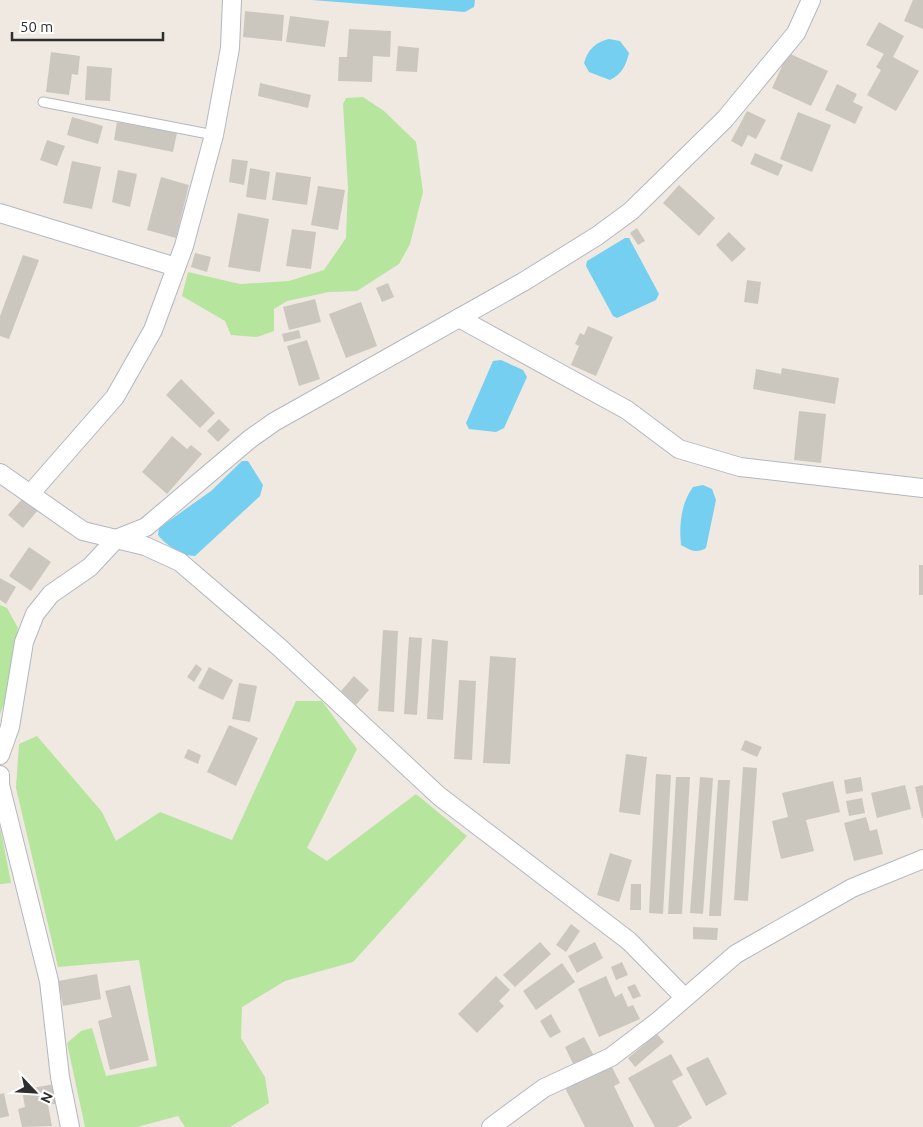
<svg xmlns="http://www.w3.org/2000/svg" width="923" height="1127" font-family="Ubuntu,sans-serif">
<rect width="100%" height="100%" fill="#efe9e1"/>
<g fill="#b6e59e">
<path d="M 363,97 L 384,111 L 416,142 L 423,192 L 410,244 L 399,264 L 357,291 L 329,292 L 287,301 L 274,309 L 274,331 L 257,337 L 231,335 L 225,321 L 182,296 L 188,272 L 240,284 L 289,281 L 324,270 L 346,238 L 348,187 L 343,104 L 346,98 Z"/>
<path d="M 0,605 L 7,608 L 18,628 L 5,701 L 0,714 Z"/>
<path d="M 296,701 L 322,701 L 357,749 L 307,848 L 327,861 L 416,794 L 467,836 L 353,962 L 285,981 L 242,1007 L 241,1038 L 265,1077 L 269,1103 L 230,1127 L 185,1127 L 178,1116 L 137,1127 L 85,1127 L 67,1043 L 81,1031 L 92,1028 L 106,1076 L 157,1066 L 139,960 L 58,967 L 16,788 L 19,744 L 37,736 L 102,812 L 116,841 L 160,812 L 232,840 Z"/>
<path d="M 0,826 L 11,883 L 0,884 Z"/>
</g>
<g fill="#75cff0">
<path d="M 312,0 L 475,0 L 474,7 L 465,12 Z"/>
<path d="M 609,39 L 620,41 L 629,53 C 626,65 622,74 610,80 L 589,72 L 584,63 C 588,49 596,42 609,39 Z"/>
<path d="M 625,238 L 629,238 L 659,294 L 656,300 L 617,318 L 613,316 L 586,266 L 587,261 Z"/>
<path d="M 501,360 L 523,370 L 527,377 L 504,428 L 496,432 L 469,429 L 466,423 L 493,361 Z"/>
<path d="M 242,461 L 248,461 L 263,485 L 260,496 L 195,556 C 182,556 166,545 158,535 L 159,528 L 211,491 Z"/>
<path d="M 703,485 L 712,489 L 716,500 L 706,548 C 696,554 690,550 681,545 C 679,525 681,503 693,487 Z"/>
</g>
<g fill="#cbc7bf">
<path d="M 913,0 L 923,0 L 923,29 L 904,21 Z"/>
<path d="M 245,11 L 284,15 L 282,41 L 243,37 Z"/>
<path d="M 290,16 L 329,21 L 325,47 L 286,42 Z"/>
<path d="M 879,22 L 904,36 L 893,57 L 919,71 L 896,111 L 867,95 L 881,70 L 876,67 L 884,54 L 866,45 Z"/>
<path d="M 349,29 L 391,31 L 390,57 L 373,56 L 372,82 L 338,81 L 339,57 L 347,57 Z"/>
<path d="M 398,46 L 419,48 L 417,72 L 396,71 Z"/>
<path d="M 51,52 L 80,56 L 78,75 L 72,74 L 69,95 L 46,92 Z"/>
<path d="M 788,53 L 828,71 L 811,106 L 772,88 Z"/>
<path d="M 87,66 L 112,68 L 110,101 L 85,100 Z"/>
<path d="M 260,83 L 311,95 L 308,108 L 258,96 Z"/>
<path d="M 837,84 L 857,94 L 853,102 L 863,107 L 855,124 L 825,110 Z"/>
<path d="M 747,111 L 766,120 L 756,139 L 748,135 L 742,147 L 731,141 Z"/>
<path d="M 798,112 L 831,125 L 812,172 L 780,159 Z"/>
<path d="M 72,117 L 103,126 L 98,144 L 67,135 Z"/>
<path d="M 117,122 L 177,133 L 173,152 L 114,140 Z"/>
<path d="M 47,140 L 65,146 L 57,166 L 40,160 Z"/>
<path d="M 755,153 L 783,165 L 778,176 L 750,164 Z"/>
<path d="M 232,159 L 248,161 L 244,185 L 229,182 Z"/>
<path d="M 72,161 L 101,167 L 92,209 L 63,203 Z"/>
<path d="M 250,168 L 270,172 L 266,200 L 246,197 Z"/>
<path d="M 118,170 L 137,174 L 130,207 L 112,202 Z"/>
<path d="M 276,172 L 311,177 L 307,205 L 272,200 Z"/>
<path d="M 161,177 L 189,185 L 176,238 L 147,230 Z"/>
<path d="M 679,185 L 715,218 L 699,236 L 663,203 Z"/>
<path d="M 318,186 L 345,190 L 338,230 L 311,225 Z"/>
<path d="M 238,213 L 269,219 L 260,272 L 228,267 Z"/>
<path d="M 637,228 L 645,241 L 638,245 L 630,233 Z"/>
<path d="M 292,229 L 316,232 L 311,269 L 286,266 Z"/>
<path d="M 729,232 L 746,249 L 732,262 L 716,245 Z"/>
<path d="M 195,253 L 211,257 L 207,272 L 191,267 Z"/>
<path d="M 23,255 L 39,260 L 9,339 L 0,336 L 0,316 Z"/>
<path d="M 747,280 L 761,282 L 758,304 L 744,302 Z"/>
<path d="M 388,283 L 394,297 L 382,302 L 376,288 Z"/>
<path d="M 315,299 L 321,322 L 289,330 L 283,307 Z"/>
<path d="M 361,302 L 377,346 L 346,358 L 329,314 Z"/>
<path d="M 588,326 L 613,337 L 596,376 L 571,365 L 579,346 L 575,344 L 580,333 L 584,335 Z"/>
<path d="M 299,330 L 301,338 L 284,342 L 282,334 Z"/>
<path d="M 307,340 L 320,379 L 299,386 L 287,346 Z"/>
<path d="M 782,368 L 839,378 L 835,404 L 753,389 L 756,369 L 781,374 Z"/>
<path d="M 181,379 L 215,413 L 200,428 L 166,395 Z"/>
<path d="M 799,411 L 826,414 L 821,463 L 794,460 Z"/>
<path d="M 219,419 L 230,430 L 218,442 L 207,431 Z"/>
<path d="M 172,436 L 187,449 L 191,445 L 202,454 L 167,494 L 142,472 Z"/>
<path d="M 23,498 L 38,510 L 23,528 L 8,515 Z"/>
<path d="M 29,547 L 51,562 L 31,591 L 9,576 Z"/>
<rect x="919" y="565" width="4" height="30"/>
<path d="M 0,578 L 16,587 L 6,604 L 0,600 Z"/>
<path d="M 383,630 L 398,631 L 394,712 L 378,711 Z"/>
<path d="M 409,637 L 422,638 L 417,715 L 404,714 Z"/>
<path d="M 432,639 L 448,641 L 443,720 L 427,719 Z"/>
<path d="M 490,656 L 516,658 L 510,764 L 483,763 Z"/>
<path d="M 196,664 L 202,669 L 194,682 L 187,677 Z"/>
<path d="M 209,667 L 233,680 L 223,700 L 198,688 Z"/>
<path d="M 354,676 L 369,690 L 356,705 L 341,691 Z"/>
<path d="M 459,680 L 476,681 L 472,760 L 454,759 Z"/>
<path d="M 239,683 L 257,686 L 250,722 L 232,719 Z"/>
<path d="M 229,725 L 258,738 L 236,786 L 207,772 Z"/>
<path d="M 745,740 L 762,747 L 757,757 L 741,750 Z"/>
<path d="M 188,749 L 201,755 L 198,764 L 184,758 Z"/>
<path d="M 626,754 L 647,757 L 640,815 L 619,812 Z"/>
<path d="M 743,767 L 757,768 L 748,901 L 734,900 Z"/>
<path d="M 656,774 L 671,775 L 663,914 L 649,913 Z"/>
<path d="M 676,777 L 690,777 L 682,914 L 668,914 Z"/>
<path d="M 700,777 L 713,778 L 703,914 L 690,913 Z"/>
<path d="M 861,777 L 863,791 L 846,794 L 844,780 Z"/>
<path d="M 718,780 L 730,780 L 721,916 L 709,916 Z"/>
<path d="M 833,781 L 840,812 L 806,820 L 814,851 L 781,859 L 772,821 L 788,817 L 782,793 Z"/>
<path d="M 905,785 L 911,809 L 877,818 L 871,793 Z"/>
<path d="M 923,785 L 923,818 L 922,818 L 915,787 Z"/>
<path d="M 862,798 L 865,813 L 849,816 L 846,801 Z"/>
<path d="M 866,817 L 870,831 L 877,829 L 883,854 L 854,861 L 844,823 Z"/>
<path d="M 610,853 L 632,860 L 619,902 L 597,895 Z"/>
<path d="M 631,884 L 641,884 L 641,910 L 630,910 Z"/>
<path d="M 571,924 L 580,931 L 566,952 L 556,945 Z"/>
<path d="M 693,927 L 718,928 L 717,940 L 693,939 Z"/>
<path d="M 540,942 L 551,954 L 515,987 L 503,975 Z"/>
<path d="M 595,942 L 603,958 L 577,973 L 568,956 Z"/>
<path d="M 622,962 L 628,975 L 616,980 L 611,967 Z"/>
<path d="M 562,963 L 575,982 L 536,1010 L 523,991 Z"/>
<path d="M 97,974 L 101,999 L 63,1006 L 58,981 Z"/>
<path d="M 496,976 L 510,990 L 499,1001 L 504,1006 L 477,1033 L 458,1014 Z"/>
<path d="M 606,976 L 615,997 L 622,993 L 628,1007 L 633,1005 L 640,1019 L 599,1037 L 578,989 Z"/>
<path d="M 635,984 L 641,996 L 633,999 L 627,987 Z"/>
<path d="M 130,985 L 149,1060 L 110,1070 L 98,1021 L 112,1017 L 105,991 Z"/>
<path d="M 551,1014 L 561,1032 L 550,1038 L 540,1021 Z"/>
<path d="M 657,1034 L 664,1042 L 635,1067 L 628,1058 Z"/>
<path d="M 584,1037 L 594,1056 L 574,1066 L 565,1047 Z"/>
<path d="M 671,1054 L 683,1075 L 672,1081 L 692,1118 L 677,1127 L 655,1127 L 628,1078 Z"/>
<path d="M 708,1057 L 727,1094 L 706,1106 L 686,1068 Z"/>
<path d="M 611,1065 L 620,1083 L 614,1086 L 634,1127 L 585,1127 L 565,1088 Z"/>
<path d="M 54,1084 L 58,1103 L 48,1105 L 52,1126 L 22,1127 L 18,1109 L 25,1107 L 22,1090 Z"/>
<path d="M 4,1093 L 9,1116 L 0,1118 L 0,1094 Z"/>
</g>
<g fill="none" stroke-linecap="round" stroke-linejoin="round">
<defs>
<path id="service" d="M 43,102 L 214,135"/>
<g id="minor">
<path d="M 0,213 L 176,267"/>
<path d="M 459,318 L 627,410 L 679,449 L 740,467 L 923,488"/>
<path d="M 0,473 L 83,531 L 145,546 L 180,562 L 279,647 L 439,796 L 629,941 L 684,997"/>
<path d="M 31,493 L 115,397 L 153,330 L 184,246 L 214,135 L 230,48 L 232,0"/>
<path d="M 0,755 L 10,727 L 24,642 L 35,614 L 51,594 L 90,567 L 116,539 L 146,527 L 250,439 L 274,422 L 523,282 L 597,236 L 631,211 L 725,119 L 796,33 L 811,0"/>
<path d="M 0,775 L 0,785 L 49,981 L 60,1077 L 70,1127"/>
<path d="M 491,1127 L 544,1088 L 611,1057 L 657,1022 L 736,954 L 852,888 L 923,859"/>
</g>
</defs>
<use href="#service" stroke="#b4b7c1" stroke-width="11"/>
<use href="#minor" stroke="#b4b7c1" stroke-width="20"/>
<use href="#service" stroke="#fff" stroke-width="9"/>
<use href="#minor" stroke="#fff" stroke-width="18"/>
</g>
<g transform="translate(35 1092) rotate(115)" stroke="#ffffff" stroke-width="4" paint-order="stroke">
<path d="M0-4L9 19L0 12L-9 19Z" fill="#2e2e2e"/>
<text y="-8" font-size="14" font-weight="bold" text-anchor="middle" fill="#2e2e2e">N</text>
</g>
<path d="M12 32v8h151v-8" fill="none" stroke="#2e2e2e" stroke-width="2.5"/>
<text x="20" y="32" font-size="15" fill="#2e2e2e" stroke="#ffffff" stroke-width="4" paint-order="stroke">50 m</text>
</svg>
